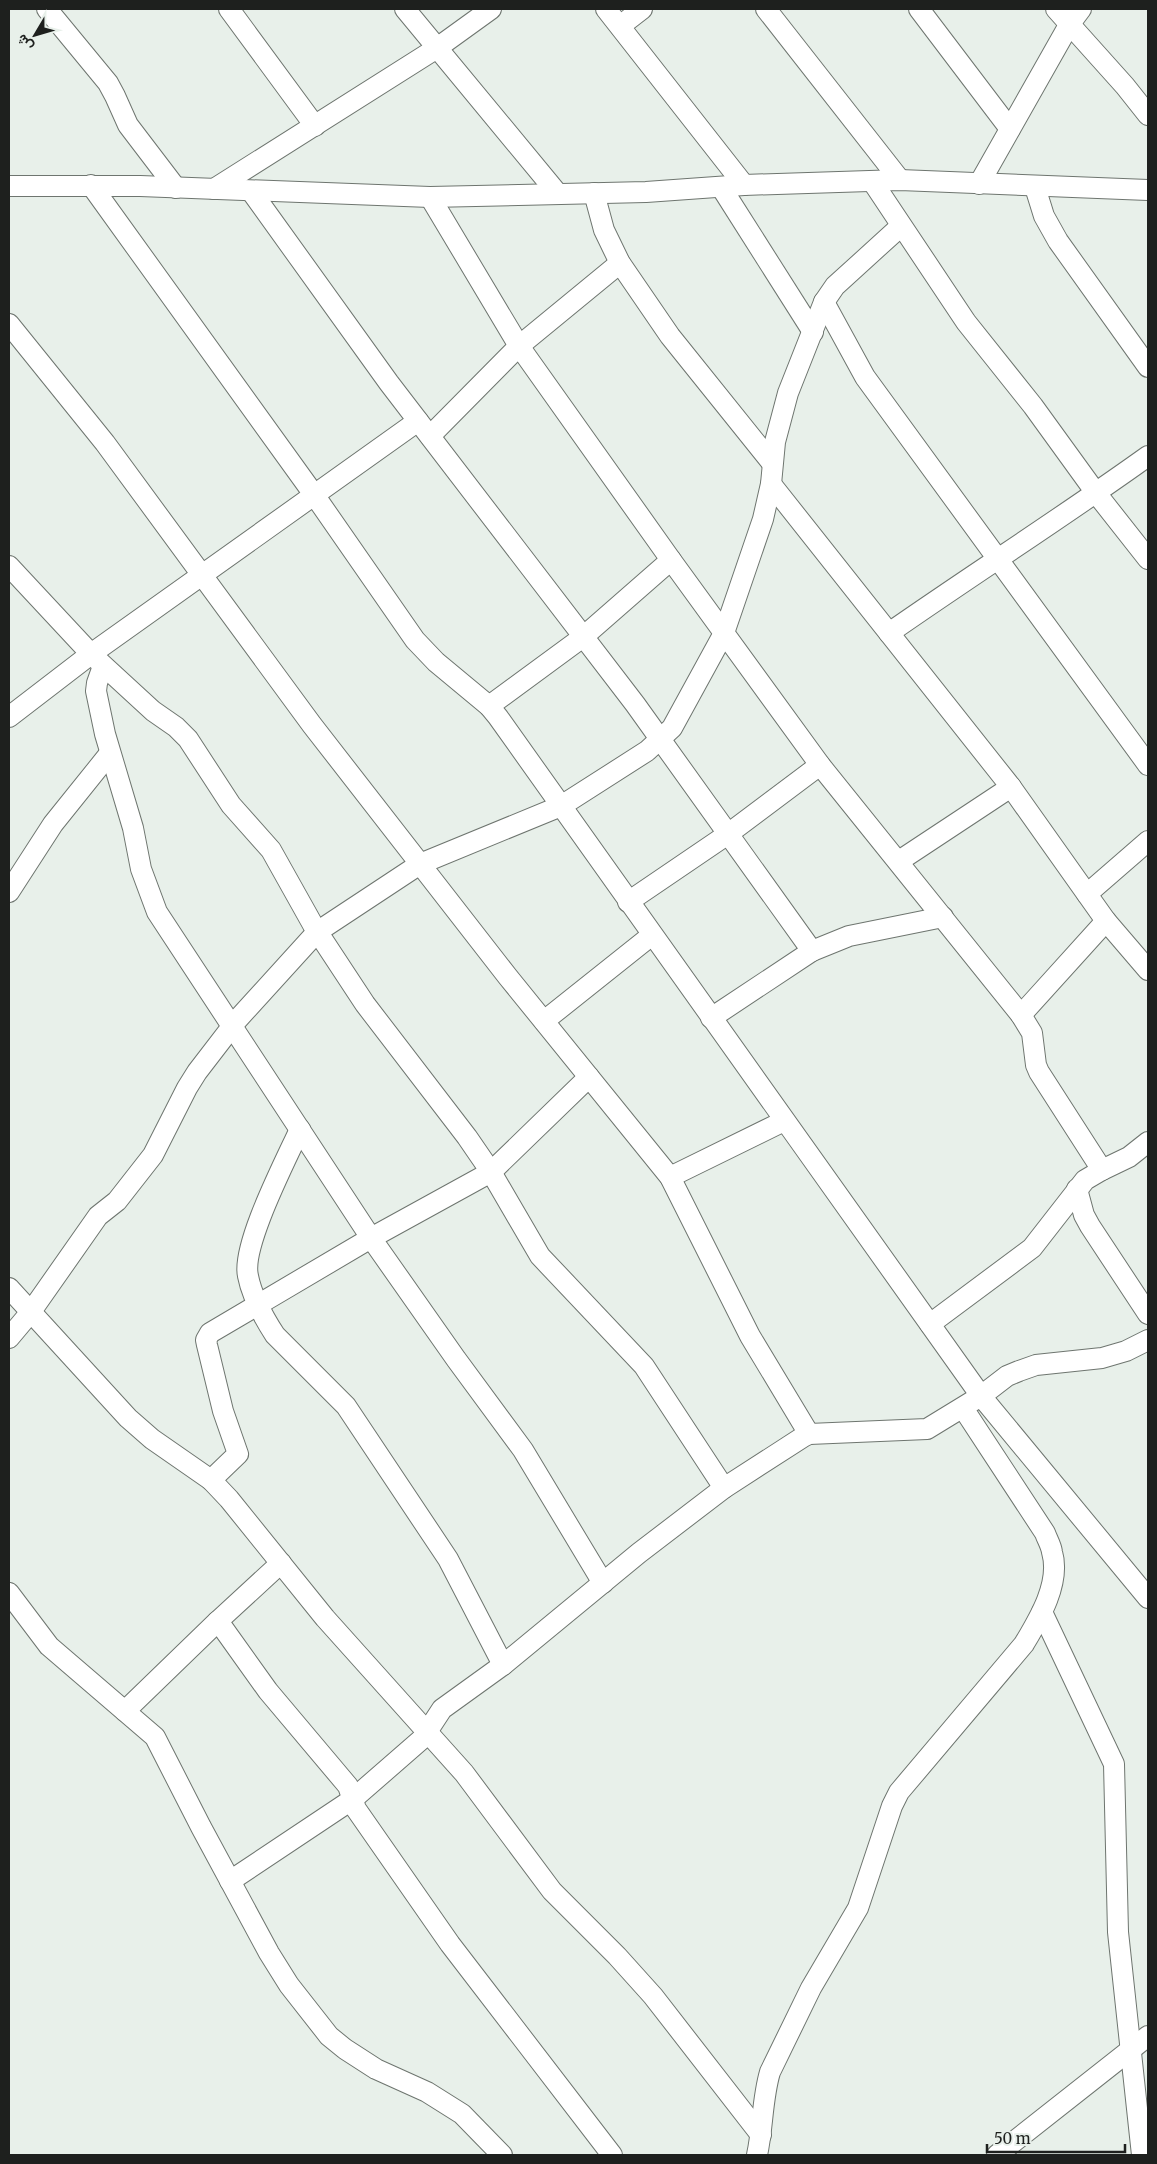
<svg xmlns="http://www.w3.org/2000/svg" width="1157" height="2164" font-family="Merriweather,Vazirmatn,serif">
<rect width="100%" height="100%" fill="#e8f0ea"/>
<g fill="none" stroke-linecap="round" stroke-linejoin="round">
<defs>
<g id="street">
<path d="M 47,9 L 108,83 L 115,96 L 128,125 L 176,188"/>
<path d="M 229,9 L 315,126"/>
<path d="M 405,9 L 558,194"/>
<path d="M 606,9 L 744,185"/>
<path d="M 766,9 L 900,180"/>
<path d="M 919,9 L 1010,129"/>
<path d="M 1056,9 L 1125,86 L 1148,115"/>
<path d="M 620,26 L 642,9"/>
<path d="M 872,181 L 966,322 L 1033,406 L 1096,493 L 1148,559"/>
<path d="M 979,184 L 1069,25 L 1081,9"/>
<path d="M 91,185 L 315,496 L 415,640 L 436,662 L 489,706 L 498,717 L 981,1396 L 1148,1598"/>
<path d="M 9,186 L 140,186 L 430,197 L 646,192 L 744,185 L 900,180 L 1148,190"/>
<path d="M 721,187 L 813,332"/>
<path d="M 1035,187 L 1044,216 L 1058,241 L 1148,367"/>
<path d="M 214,189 L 437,48 L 491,9"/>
<path d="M 251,191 L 389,383 L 635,704 L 812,951"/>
<path d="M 594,193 L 604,230 L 620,263 L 670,336 L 772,463"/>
<path d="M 430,197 L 519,346 L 671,560 L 820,765 L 1021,1015 L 1032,1033 L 1036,1065 L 1039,1072 L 1102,1170"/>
<path d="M 824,302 L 865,377 L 1148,765"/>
<path d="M 9,324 L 105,443 L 312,725 L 508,977 L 670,1177 L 750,1336 L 809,1434"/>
<path d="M 430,436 L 519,346 L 620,263"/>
<path d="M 771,484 L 1011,787 L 1106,921 L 1148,970"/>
<path d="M 9,566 L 91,654 L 153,711 L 176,727 L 188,739 L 231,805 L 271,850 L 313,925 L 365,1004 L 467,1137 L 491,1172 L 540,1256 L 644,1366 L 724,1488"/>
<path d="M 889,633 C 975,573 1063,517 1148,456"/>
<path d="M 103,666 L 97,683 L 96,691 L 105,734 L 133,828 L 141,869 L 157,912 L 371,1238 L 456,1359 L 523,1450 L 603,1583"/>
<path d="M 489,706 L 583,637 L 671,560"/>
<path d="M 9,717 L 91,654 L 418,421"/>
<path d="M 899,861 L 1011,787"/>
<path d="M 9,892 L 53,824 L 110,753"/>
<path d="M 1087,894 L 1148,841"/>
<path d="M 628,902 L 728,834 L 820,765"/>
<path d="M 1021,1015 L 1106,921"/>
<path d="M 711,1018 L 812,951 L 849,936 L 943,917"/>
<path d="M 544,1021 L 652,935"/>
<path d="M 300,1129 C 286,1160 241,1246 248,1276 C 252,1297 264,1318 275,1335 L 346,1406 L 448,1559 L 503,1665"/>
<path d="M 670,1177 L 784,1121"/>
<path d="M 1077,1189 L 1084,1215 L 1090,1226 L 1148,1314"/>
<path d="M 9,1288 L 128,1418 L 152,1439 L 211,1480 L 229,1499 L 325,1618 L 464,1773 L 552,1891 L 617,1956 L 653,1996 L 761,2135"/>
<path d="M 930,1324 L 1032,1248 L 1085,1180 L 1102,1170 L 1129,1157 L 1148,1142"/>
<path d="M 9,1338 L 30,1313 L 98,1216 L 117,1201 L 153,1155 L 187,1088 L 197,1072 L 237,1020 L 317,932 L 420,864 L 561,806 L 647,751 L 672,728 L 724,633 L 763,519 L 771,484 L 775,442 L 788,393 L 824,302 L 835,286 L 901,226"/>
<path d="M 211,1480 L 238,1454 L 223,1411 L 207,1345 L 206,1340 L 210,1333 L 371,1238 L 491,1172 L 589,1077"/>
<path d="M 9,1593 L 49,1646 L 155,1737 L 201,1827 L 269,1953 L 289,1985 L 329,2036 L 345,2049 L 376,2069 L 427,2092 L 462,2114 L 502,2155"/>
<path d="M 1042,1612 L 1114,1764 L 1118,1932 L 1142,2155"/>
<path d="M 218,1621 L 268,1691 L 348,1786 L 356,1809 L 450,1944 L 612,2155"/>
<path d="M 125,1711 L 218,1621 L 281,1563"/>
<path d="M 230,1881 L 353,1799 L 423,1738 L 442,1709 L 503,1665 L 639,1553 L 724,1488 L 803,1437 L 809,1434 L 927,1429 L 981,1396 L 1007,1376 L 1019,1371 L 1036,1365 L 1102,1358 L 1126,1351 L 1148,1340"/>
<path d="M 757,2155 C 763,2128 762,2099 770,2072 L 811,1988 L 858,1908 L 892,1806 L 899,1792 L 1024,1644 C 1039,1619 1061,1583 1052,1552 C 1051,1545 1047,1539 1045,1533 L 963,1408"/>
<path d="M 997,2155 L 1148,2036"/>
</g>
</defs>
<use href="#street" stroke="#6e756f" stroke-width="22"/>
<use href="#street" stroke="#fff" stroke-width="20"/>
</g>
<rect width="1157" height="2164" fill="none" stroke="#1e201e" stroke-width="20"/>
<g transform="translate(35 35) rotate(232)" stroke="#e8f0ea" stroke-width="4" paint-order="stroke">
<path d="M0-4L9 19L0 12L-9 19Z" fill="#1e201e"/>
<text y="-8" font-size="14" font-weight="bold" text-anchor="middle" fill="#1e201e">ش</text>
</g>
<path d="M987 2144v8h138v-8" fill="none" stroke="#1e201e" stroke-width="2.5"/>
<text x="994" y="2144" font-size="15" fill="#1e201e" stroke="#e8f0ea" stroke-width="4" paint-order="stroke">50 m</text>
</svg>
